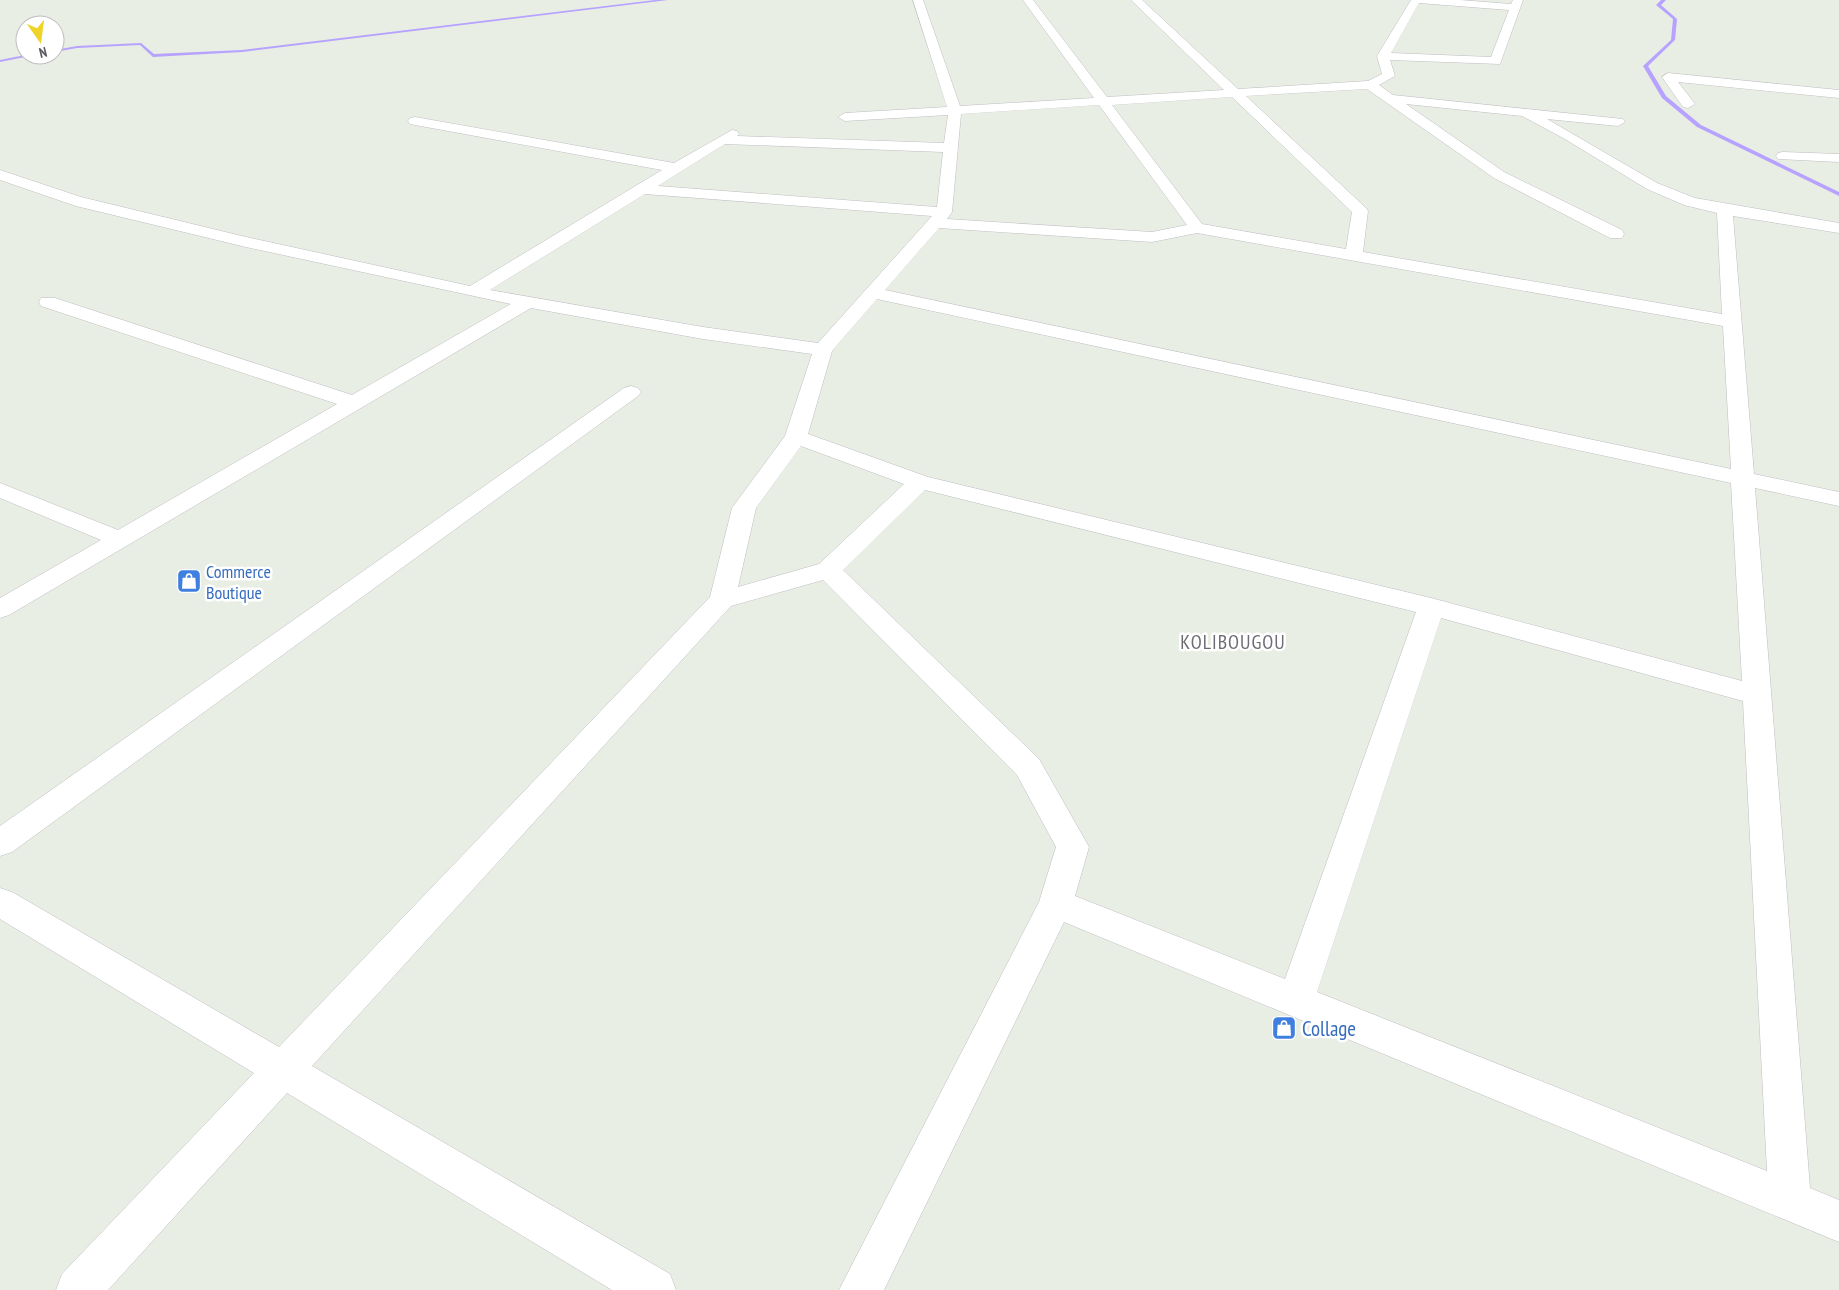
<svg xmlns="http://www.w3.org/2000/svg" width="1839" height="1290" font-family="'PT Sans Narrow',sans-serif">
<rect width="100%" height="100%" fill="#e8eee3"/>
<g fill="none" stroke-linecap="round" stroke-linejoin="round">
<g fill="#b7a2ff" fill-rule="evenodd">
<path d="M 655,0 L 668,0 L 242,52 L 153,57 L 140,45 L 77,48 L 55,52 L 55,50 L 77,46 L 141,43 L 154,54 L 242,50 Z"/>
<path d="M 1661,0 L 1666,0 L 1661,5 L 1677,19 L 1675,40 L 1648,66 L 1666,96 L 1701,125 L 1839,192 L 1839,196 L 1697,127 L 1662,98 L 1643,66 L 1671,40 L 1673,19 L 1656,5 Z"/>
<path d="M 25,55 L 35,55 L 0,62 L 0,60 Z"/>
</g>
<defs>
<g id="minor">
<path d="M 913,0 L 923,0 L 960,106 L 1094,98 L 1023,0 L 1033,0 L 1107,97 L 1224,90 L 1131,0 L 1142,0 L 1238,89 L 1368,81 L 1382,74 L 1377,56 L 1411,0 L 1460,0 L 1511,4 L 1513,0 L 1523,0 L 1500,64 L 1390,60 L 1395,76 L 1379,85 L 1393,95 L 1623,119 L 1625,122 L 1618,126 L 1547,119 L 1657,183 L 1695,198 L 1839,223 L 1839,233 L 1733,216 L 1754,474 L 1839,492 L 1839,506 L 1755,488 L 1810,1188 L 1839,1200 L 1839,1242 L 1064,922 L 884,1290 L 839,1290 L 1039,902 L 1056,847 L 1017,775 L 823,580 L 731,606 L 312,1066 L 670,1274 L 676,1290 L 612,1290 L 287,1093 L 108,1290 L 56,1290 L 62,1274 L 254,1073 L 0,919 L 0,888 L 12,892 L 279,1047 L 710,597 L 732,508 L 785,436 L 812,354 L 703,339 L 531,308 L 9,615 L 0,618 L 0,598 L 101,540 L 0,498 L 0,483 L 118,530 L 337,404 L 41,306 L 39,302 L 41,298 L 55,298 L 352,395 L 511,304 L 246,247 L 76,206 L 0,180 L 0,170 L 81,197 L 246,237 L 470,286 L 662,170 L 415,125 L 410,124 L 408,121 L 410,118 L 415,117 L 674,163 L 732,130 L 737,131 L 739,134 L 737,136 L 944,143 L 948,115 L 845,121 L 838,117 L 845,113 L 947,107 ZM 1419,3 L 1509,10 L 1491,57 L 1391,53 ZM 1367,89 L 1494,178 L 1610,238 L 1622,238 L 1624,234 L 1622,230 L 1504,172 L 1406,104 L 1522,116 L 1565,139 L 1647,189 L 1684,205 L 1717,213 L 1722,314 L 1363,252 L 1368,211 L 1366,208 L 1246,96 ZM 1232,97 L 1352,212 L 1346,249 L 1202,224 L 1112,105 ZM 1099,105 L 1187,225 L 1152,232 L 947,219 L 952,212 L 961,114 ZM 725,144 L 943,152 L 937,207 L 658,186 ZM 645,194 L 932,216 L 818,343 L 703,327 L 490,290 ZM 939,228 L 1152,242 L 1197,233 L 1723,326 L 1731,469 L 885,290 ZM 877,299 L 1731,483 L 1742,681 L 1431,598 L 928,477 L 808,434 L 832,351 ZM 801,446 L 904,484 L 819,564 L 738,587 L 756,508 ZM 925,490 L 1416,612 L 1285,979 L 1075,896 L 1089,847 L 1039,759 L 843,570 ZM 1441,618 L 1743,701 L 1767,1171 L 1317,992 Z"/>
<path d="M 1668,73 L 1839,90 L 1839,98 L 1678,82 L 1695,104 L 1688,108 L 1683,107 L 1662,77 Z"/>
<path d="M 1783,152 L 1839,154 L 1839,162 L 1778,159 L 1776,156 L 1778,153 Z"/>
<path d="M 631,386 L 638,388 L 641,392 L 638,396 L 12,852 L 0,856 L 0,826 L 624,388 Z"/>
</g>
</defs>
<use href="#minor" stroke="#c0bdc4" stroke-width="1"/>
<use href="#minor" fill="#fff" fill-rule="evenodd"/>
</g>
<defs>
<symbol id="shop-square" viewBox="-11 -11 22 22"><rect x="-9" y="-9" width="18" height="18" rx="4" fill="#3f7fe0" stroke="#fff"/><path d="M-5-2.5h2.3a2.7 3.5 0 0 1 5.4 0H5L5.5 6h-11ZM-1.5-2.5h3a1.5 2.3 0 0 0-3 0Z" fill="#fff"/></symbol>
</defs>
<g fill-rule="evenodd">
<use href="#shop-square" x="175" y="567" width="28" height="28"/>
<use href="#shop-square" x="1270" y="1014" width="28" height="28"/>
</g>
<g text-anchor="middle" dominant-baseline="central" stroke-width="5" stroke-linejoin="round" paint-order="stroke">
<g font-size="18" fill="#366cbe" stroke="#fff" text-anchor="start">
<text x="206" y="571">Commerce<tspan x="206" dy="21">Boutique</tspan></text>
</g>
<g font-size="20" letter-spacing="1" fill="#6f6c76" stroke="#fff">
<text x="1233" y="642">KOLIBOUGOU</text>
</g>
<g font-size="21" fill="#366cbe" stroke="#fff" text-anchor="start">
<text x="1302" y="1028">Collage</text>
</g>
</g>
<g transform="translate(40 40) rotate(166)"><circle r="24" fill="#ffffff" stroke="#bfbdc1"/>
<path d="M0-4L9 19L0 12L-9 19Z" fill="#eed428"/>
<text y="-8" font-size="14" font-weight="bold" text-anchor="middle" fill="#5e5b64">N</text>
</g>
</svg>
